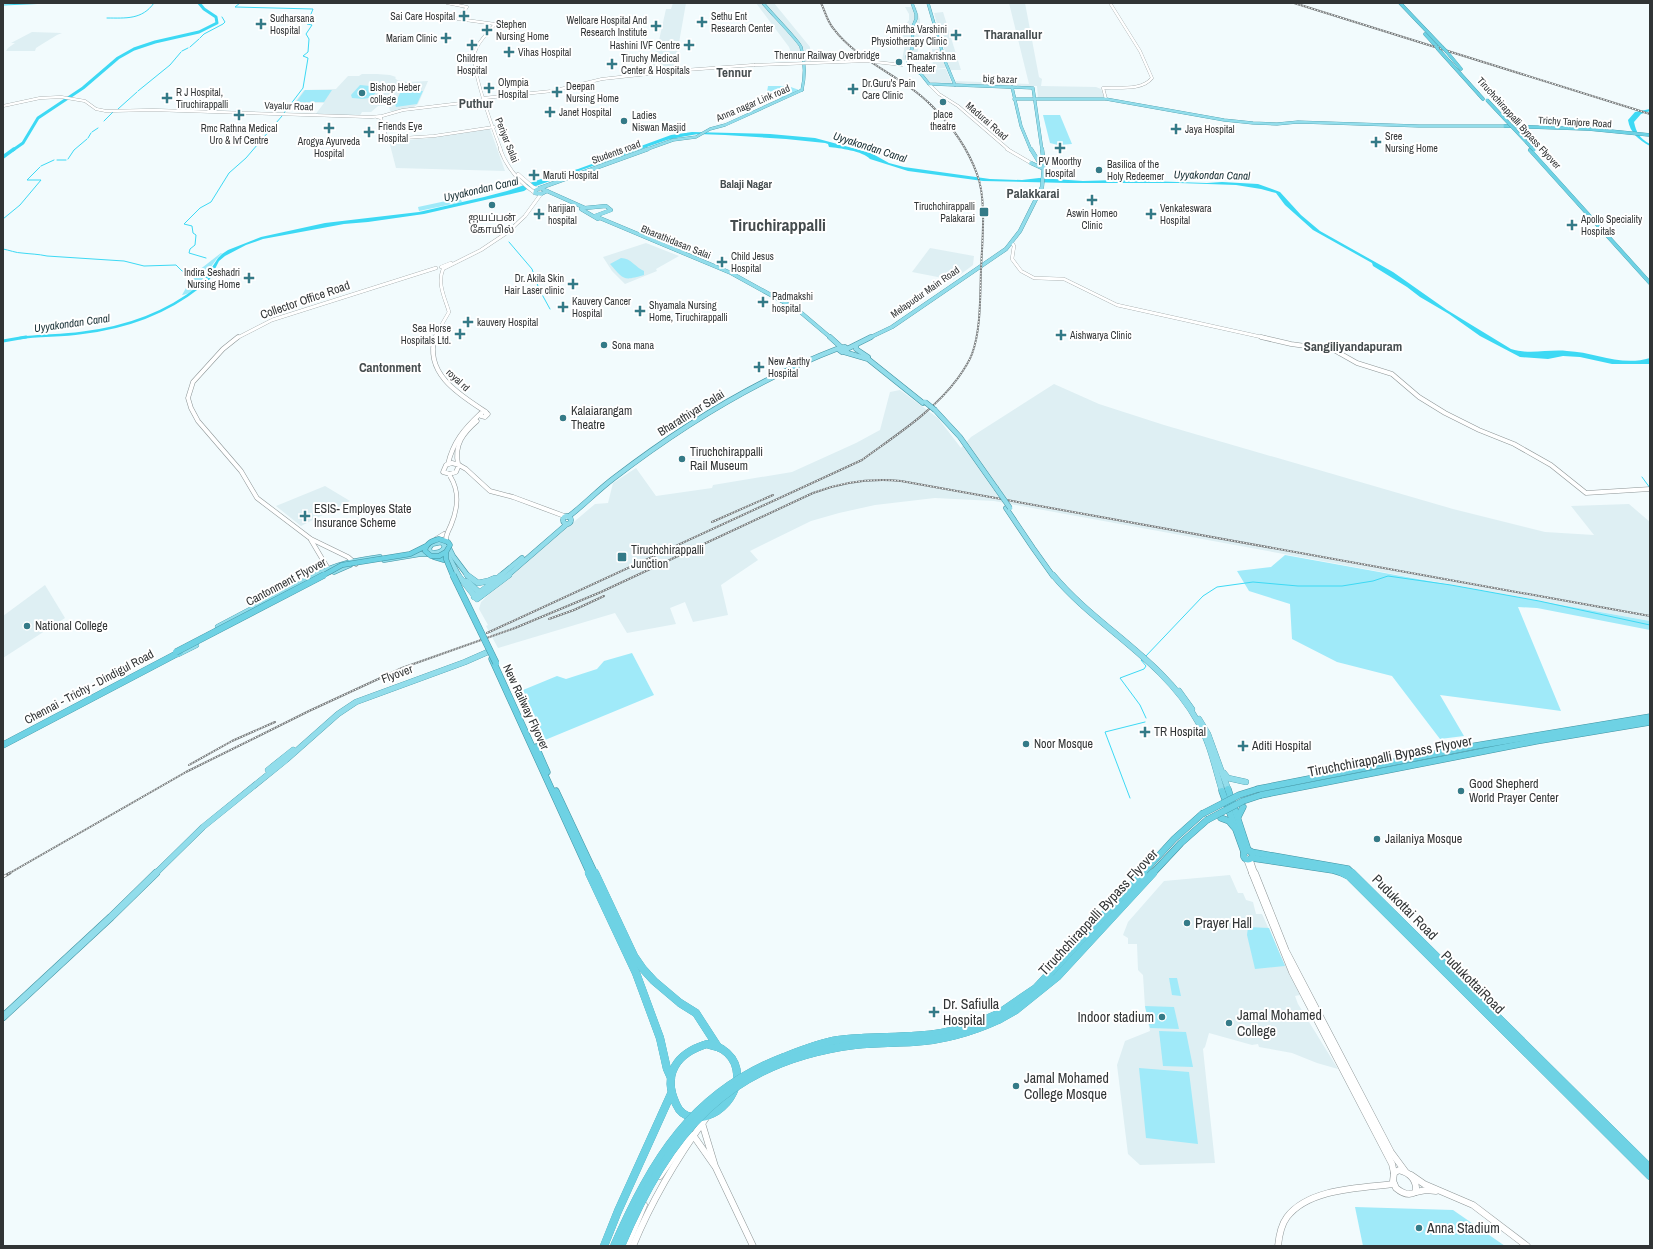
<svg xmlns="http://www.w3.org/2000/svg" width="1653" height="1249" font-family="'Archivo Narrow','Noto Sans Tamil',sans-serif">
<rect width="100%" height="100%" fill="#f2fbfd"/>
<g fill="#deeff3">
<path d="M 673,3 L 686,3 L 674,71 L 658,73 L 660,67 L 653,67 L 666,9 L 671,9 Z"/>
<path d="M 756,3 L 774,3 L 810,47 L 811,61 L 794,61 L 789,47 Z"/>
<path d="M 1009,3 L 1025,3 L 1039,77 L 1042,79 L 1041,86 L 1096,87 L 1101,89 L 1104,97 L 1038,99 L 1037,86 L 1031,86 L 1031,87 L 957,84 L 955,81 L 1029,84 Z"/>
<path d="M 905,7 L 916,7 L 920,20 L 919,47 L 915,60 L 902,60 L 905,44 L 902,30 L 909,20 L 909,14 Z"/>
<path d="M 943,12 L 961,70 L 950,70 L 934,13 Z"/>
<path d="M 32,32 L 62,33 L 57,35 L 39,46 L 36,48 L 35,51 L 6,51 L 8,48 L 15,43 L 11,43 Z"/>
<path d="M 932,49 L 940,49 L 946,68 L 933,69 Z"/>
<path d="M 946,69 L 952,84 L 929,83 L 921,70 Z"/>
<path d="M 362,74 L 377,74 L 390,75 L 396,77 L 395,78 L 397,80 L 407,82 L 428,81 L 418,104 L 414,107 L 396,111 L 390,111 L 389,106 L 387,105 L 378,106 L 371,112 L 362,112 L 359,117 L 315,115 L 324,103 L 294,103 L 304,90 L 336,89 L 348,76 L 359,76 Z"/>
<path d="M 490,129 L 505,171 L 396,168 L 389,141 L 422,139 Z"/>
<path d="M 646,243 L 679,256 L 656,269 L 657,271 L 625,284 L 612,271 L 603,257 Z"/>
<path d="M 930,248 L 974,256 L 973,265 L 953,280 L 912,272 Z"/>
<path d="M 1054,384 L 1099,404 L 1164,425 L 1453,509 L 1545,532 L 1594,535 L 1571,506 L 1629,504 L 1650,522 L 1650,621 L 994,501 L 935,498 L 875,505 L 839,513 L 811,521 L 750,551 L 758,560 L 721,585 L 728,615 L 693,622 L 685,602 L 670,608 L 676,624 L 627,633 L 615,613 L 498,648 L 486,626 L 488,625 L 479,609 L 481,602 L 490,593 L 595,504 L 608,503 L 613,483 L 636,468 L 656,496 L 712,488 L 713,485 L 792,472 L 856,443 L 880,430 L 890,392 L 900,390 L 938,418 L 961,448 L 971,437 Z"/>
<path d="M 325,486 L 350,501 L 301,526 L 276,506 Z"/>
<path d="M 45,585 L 65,618 L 3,658 L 3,616 Z"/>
<path d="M 1230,875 L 1238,893 L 1243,893 L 1246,900 L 1253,902 L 1256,914 L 1262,914 L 1281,956 L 1300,995 L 1295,996 L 1298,1004 L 1338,1069 L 1317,1063 L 1292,1053 L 1259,1047 L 1258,1044 L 1252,1045 L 1209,1033 L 1205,1047 L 1203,1049 L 1215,1163 L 1140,1165 L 1128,1154 L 1117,1065 L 1125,1041 L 1150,1031 L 1145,1007 L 1143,975 L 1138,970 L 1137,944 L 1128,944 L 1128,938 L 1123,935 L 1128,922 L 1164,881 Z"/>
</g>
<g fill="#a0eaf9">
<path d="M 360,85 L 380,87 C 371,101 367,99 352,98 L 351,95 Z"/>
<path d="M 768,86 L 788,86 L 799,90 L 781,98 L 767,92 Z"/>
<path d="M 305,90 L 332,90 L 324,102 L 296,102 Z"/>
<path d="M 401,91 L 423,91 L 417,104 L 396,107 L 395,104 Z"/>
<path d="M 1043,115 L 1060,115 L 1072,144 L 1058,145 L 1050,143 Z"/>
<path d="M 460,198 L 462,202 L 419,211 L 418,207 Z"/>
<path d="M 221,253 L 222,253 C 211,263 198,294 182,295 L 194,274 Z"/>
<path d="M 621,258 C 631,258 636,268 644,271 L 644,275 C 623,281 624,280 610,264 Z"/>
<path d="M 1285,555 L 1650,621 L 1650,630 L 1537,608 L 1518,607 L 1561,711 L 1440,695 L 1464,736 L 1440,739 L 1392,676 L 1337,662 L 1292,639 L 1290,604 L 1249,591 L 1237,571 L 1271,567 Z"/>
<path d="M 632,653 L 654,695 L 545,740 L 523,690 L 557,676 L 566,679 L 597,669 L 604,661 Z"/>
<path d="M 1248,927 L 1269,928 L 1285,966 L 1255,969 L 1247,935 Z"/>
<path d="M 1169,978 L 1177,978 L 1181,996 L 1172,995 Z"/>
<path d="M 1145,1006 L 1174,1007 L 1179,1029 L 1150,1028 Z"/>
<path d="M 1159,1031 L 1186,1032 L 1193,1067 L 1163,1066 Z"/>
<path d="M 1139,1068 L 1189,1072 L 1198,1144 L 1146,1138 Z"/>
<path d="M 1355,1207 L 1453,1210 L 1505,1246 L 1363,1246 Z"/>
</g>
<g fill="#3dd9f4">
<path d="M 1650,109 L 1650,111 L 1641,114 L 1634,122 C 1636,132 1640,139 1650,144 L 1650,146 C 1639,140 1630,133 1628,120 L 1635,112 Z"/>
<path d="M 692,132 L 770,134 L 815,138 L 871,153 L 889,163 L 904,167 L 990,179 L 1022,180 L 1039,178 L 1083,181 L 1117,180 L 1207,183 L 1222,182 L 1258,184 L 1280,192 L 1301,215 L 1320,231 L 1393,272 L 1447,310 L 1511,349 C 1529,355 1549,349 1567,351 C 1595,352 1621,367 1650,358 L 1650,364 L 1612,364 L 1580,357 L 1563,356 L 1548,359 L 1520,357 L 1480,336 L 1449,314 L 1420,297 L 1407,287 L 1373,266 L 1372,263 L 1313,230 L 1285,205 L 1276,193 L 1261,189 L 1236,185 L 1179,183 L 1068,183 L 983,181 L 908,171 L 870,159 C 863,151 839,148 829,147 L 828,144 L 825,143 L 786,139 L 725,135 L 698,134 L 681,137 L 667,140 L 536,186 L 530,187 L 524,191 L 424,214 L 368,222 L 344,224 L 263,239 L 246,245 L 225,256 L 219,261 L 210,279 L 198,290 L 192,290 L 203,281 L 218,258 L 222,254 L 228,250 L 261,237 L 325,223 L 419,212 L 484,197 L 507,191 L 544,178 L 578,169 L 671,135 Z"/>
</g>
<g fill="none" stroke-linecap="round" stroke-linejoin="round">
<g stroke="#3dd9f4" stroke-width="1">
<path d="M 49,3 L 63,3"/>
<path d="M 240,3 L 235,7 L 313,9 L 307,24 L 312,25 L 306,34 L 309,39 L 308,52 L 303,56 L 308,58 L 303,88 L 284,113"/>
<path d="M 3,5 L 49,3"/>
<path d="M 107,18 C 126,18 142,20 154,3"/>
<path d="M 200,38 L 204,34 L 223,24 L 225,22 L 222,17"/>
<path d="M 190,47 L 199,39"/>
<path d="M 182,51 L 188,48"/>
<path d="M 138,91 L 170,65 L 181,52"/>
<path d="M 118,109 L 137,92"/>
<path d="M 104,121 L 113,112"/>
<path d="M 92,132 L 98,128"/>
<path d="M 88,138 L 91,133"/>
<path d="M 68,159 L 74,150 L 87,139"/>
<path d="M 57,160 L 66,160"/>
<path d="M 41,166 L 54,160"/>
<path d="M 3,219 L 20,205 L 41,180 L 27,180 L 40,167"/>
<path d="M 509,242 L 532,269 L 539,289 L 550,309"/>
<path d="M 3,249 C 9,250 16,253 22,253 C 30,254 38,254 47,256 L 124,261 L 144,266 L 176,265 L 182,271 L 186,272"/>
<path d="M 206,258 L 189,253 L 190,249 L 195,245 L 196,235 L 193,233 L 192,226 L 184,224 L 200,208 L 211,202 L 229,173 L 246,158 L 282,116"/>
<path d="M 1642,477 L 1650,488"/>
<path d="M 1145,657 L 1203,596 L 1217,587 L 1253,582 L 1298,586 L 1342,586 L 1373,581 L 1388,576 L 1451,585 L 1539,601 L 1650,625"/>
<path d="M 1143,659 L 1141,660 L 1146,666 L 1144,669 L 1120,678 L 1140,705 L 1146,718"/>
<path d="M 1130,798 L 1105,732 L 1145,722"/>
</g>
<path stroke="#3dd9f4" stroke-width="2.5" d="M 20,338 C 40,335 61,336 81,333 C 124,328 165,314 199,287"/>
<path stroke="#3dd9f4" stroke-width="3" d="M 3,341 L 26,337"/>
<path stroke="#3dd9f4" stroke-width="3" d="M 13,150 L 23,143 L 38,118 L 83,88 L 118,58 L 134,49 L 155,42 L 199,32 L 217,23 L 216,17 L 204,9 L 199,3"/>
<path stroke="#3dd9f4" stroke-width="3.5" d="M 3,157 L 14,149"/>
<defs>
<g id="secondary-far4">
<path d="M 447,3 L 467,7 L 458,19 L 495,24 C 489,32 478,41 475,52 C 470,69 494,131 501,150"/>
<path d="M 929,84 L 939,94 L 958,106 L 1009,150"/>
<path d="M 484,98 L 552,91 L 602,79 L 685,70 L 754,65"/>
<path d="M 1106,99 L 1103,88 C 1118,87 1142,91 1152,78 L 1140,51 L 1110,3"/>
<path d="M 3,106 L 40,98 L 61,97 L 85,101 L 96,109 L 106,111 L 153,110 L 371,117 L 382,116 L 403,110 L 487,100"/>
<path d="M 377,117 L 381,118 L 387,139 L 434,136 L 494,127"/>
</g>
<g id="secondary-far3">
<path d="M 500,149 C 507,168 519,182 535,193"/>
<path d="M 1007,149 L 1031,163"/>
<path d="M 518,174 L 533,187 L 538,189"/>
<path d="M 1012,243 L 1014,246 L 1012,259 L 1021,271 L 1034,278 L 1064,279 L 1117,305 L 1266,338"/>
<path d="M 441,267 L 451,263"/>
<path d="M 237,338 L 272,320 L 436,268"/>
<path d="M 434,338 L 449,312 C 445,298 437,284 443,269 L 481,250 L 508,232 L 525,216 L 541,194"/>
</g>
<g id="secondary-far2">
<path d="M 238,337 L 223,349 L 193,382 L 188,398 L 191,408 L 198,421 L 241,471 L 257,498 L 311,539 L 348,557 L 356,564"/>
<path d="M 435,337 C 424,374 460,395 486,412"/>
<path d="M 1261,337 L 1291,344 L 1334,350 L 1357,363 L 1392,374 L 1419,397 L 1445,413 L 1479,430 L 1514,444 L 1551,465 L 1586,493 L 1650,489"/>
<path d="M 481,413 L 481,416 L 485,417 L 488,414 L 484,412"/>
<path d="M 452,463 L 459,465 L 456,472 L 450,474 L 443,472 L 446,465 Z"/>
<path d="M 448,464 C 453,442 464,429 480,414"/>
<path d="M 458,464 C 454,445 463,433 477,421"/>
<path d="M 459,465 L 466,469 L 490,491 L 513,497 L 567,517"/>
<path d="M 436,539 L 444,534"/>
<path d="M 311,540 L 330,572"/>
</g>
<g id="secondary-far1">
<path d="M 1246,858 L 1252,874"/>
<path d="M 1250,859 L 1255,874"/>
</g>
<g id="secondary">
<path d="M 1252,873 L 1292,972 L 1392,1164 L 1394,1173"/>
<path d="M 1255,873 L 1286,951 L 1391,1152 L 1405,1171"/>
<path d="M 702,1123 L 715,1166 L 753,1246"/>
<path d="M 693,1135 L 714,1165"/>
<path d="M 1399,1170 C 1411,1173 1417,1180 1416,1192 C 1409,1196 1403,1194 1396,1188 L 1393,1181 L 1394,1173 Z"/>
<path d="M 1411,1175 L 1424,1184 L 1473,1205 L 1527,1246"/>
<path d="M 660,1176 L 689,1134"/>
<path d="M 1416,1192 L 1426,1190 L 1436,1191"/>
<path d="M 627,1246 L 644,1205"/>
<path d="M 633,1246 C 652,1200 677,1158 706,1118"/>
<path d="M 1278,1246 C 1279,1236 1281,1225 1287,1217 C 1309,1188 1361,1188 1394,1184"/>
</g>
<g id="primary-far4">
<path d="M 763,3 C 770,12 799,41 801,47 C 805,61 805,77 802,90"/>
<path d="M 912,3 L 916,14 L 916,19 L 913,26 L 912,49 L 907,56 L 908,65 L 921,74 L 929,84 L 1033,88 L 1042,150"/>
<path d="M 928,3 L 945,61 L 955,85"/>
<path d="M 1012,87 L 1021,126 L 1031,150"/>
<path d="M 1014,99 L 1106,99 L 1224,120 L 1253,123 L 1277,124 L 1298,122 L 1419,126 L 1505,126"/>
<path d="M 645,150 L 673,140 L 696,137 L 710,129 L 725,125 L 802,90"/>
</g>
<g id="primary-far3">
<path d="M 1031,149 L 1039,162 L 1043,159"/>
<path d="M 1042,149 L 1044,164"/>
<path d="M 1031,163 L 1044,169"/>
<path d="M 540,188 L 648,149"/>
<path d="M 540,188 L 547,191 L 541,194 L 535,193 L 536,190 Z"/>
<path d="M 547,191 L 585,208 L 606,206 L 611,210 L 595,216 L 731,273 L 798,310 L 831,338"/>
<path d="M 581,209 L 598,219"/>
<path d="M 869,338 L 892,327 L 1006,249 L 1020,231 L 1042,187 L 1044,165"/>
</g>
<g id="primary-far2">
<path d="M 830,337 L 841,347"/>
<path d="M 856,345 L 856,349 L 868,357"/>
<path d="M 847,349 L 871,337"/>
<path d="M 844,352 L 868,359 L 923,403"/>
<path d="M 935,410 L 960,437 L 996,488"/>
<path d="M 1006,508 L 1033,548 L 1053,576"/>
<circle cx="567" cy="520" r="4"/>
<path d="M 568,517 C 584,505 598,490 614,478 C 683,425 758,379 839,348 L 845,347 L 847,349 L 842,352 L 838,349"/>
<path d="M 442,542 L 445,547 C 441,553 436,554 430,552 L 429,548 L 432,544 Z"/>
<path d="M 445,547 L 450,559 L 459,576"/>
<path d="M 449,548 L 453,556 L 468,576"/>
<path d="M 384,560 L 420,554 L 434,554"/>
<path d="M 334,572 L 350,565"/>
<path d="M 314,576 C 335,564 357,560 380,557"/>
<path d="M 500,576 L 522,558"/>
<path d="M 507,576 L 567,524"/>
</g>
<g id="primary-far1">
<path d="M 458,575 L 477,599 L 509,575"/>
<path d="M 467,575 L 478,583 L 488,581 L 495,578"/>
<path d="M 1053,575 C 1096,627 1164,660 1198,722 C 1210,743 1215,768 1222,791"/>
<path d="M 464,581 L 468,582 L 482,595"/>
<path d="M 474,597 L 502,575"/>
<path d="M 218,627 L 316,575"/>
<path d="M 178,654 L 196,645"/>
<path d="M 1179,691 L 1192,709"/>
<path d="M 1199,719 L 1208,734 L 1228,789"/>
<path d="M 268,770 L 293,750"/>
<path d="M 1224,773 L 1228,778 L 1246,782"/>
<path d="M 155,874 L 203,827 L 286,760 L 338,714 L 356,702 L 465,662 L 490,651"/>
</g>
<path id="primary" d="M 3,1017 L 111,917 L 156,873"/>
<g id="trunk-far4">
<path d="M 1400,3 L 1442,47"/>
<path d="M 1425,34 L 1436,46"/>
<path d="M 1438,49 L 1483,99"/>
<path d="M 1447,52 L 1461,69"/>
<path d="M 1505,126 L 1589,129 L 1650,135"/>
</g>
<path id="trunk-far3" d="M 1530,150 L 1650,283"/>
<path id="trunk-far2" d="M 434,557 L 444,560"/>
<g id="trunk-far1">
<path d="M 492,659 L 590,874"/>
<path d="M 3,745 L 180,652"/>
<path d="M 536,747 L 547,772"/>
<path d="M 1228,789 L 1248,850"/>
<path d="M 1258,789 L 1475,746 L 1650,717"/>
<path d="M 556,791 L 595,874"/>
<path d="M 1222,791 L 1244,852"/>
<path d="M 1261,795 L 1536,741 L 1650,722"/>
<path d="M 1238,817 L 1243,807"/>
<path d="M 1221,818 L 1229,821 L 1234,827"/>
<circle cx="1248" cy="855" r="4.5"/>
<path d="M 1251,852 L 1348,869 L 1353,874"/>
<path d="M 1252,858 L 1332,870 L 1345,874"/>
<path d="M 1142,874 L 1174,839 L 1202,814"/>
<path d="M 1152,874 L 1181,843 L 1207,820"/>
</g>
<g id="trunk">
<path d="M 589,873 L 636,973 L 660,1038 L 667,1069 L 671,1078"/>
<path d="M 595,873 L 634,956 L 643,969 L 654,981 L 680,1003 L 696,1013 L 718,1047"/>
<path d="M 1343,873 L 1349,876 L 1650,1176"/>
<path d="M 1352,873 L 1650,1168"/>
<path d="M 998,1014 L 1036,988 L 1143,873"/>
<path d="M 1000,1019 L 1016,1010 L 1057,977 L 1153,873"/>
<path d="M 707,1044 C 712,1046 717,1046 722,1049 C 755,1070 729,1121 692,1117 C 685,1116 679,1111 676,1104 C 662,1074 677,1053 707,1044 Z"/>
<path d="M 604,1246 L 618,1211 L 671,1094"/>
</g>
</defs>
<use href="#secondary-far4" stroke="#8d9596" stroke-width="3"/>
<use href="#secondary-far3" stroke="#8d9596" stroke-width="3.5"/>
<use href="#secondary-far2" stroke="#8d9596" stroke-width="5"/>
<use href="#secondary-far1" stroke="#8d9596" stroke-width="6"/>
<use href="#secondary" stroke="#8d9596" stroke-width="7"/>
<use href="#primary-far4" stroke="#4193a2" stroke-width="3"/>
<use href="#primary-far3" stroke="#4193a2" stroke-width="4"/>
<use href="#primary-far2" stroke="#4193a2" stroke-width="5.5"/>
<use href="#primary-far1" stroke="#4193a2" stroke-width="6"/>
<use href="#primary" stroke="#4193a2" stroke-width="8"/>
<use href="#trunk-far4" stroke="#4193a2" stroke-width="3.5"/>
<use href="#trunk-far3" stroke="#4193a2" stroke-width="4"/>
<use href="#trunk-far2" stroke="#4193a2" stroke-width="5.5"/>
<use href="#trunk-far1" stroke="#4193a2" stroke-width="7"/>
<use href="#trunk" stroke="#4193a2" stroke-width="8"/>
<use href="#secondary-far4" stroke="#fff" stroke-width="2.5"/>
<use href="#secondary-far3" stroke="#fff" stroke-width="3"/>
<use href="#secondary-far2" stroke="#fff" stroke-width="4"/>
<use href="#secondary-far1" stroke="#fff" stroke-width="5"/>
<use href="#secondary" stroke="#fff" stroke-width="6"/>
<use href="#primary-far4" stroke="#92ddeb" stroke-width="2.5"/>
<use href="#primary-far3" stroke="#92ddeb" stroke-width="3.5"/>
<use href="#primary-far2" stroke="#92ddeb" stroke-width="4.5"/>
<use href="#primary-far1" stroke="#92ddeb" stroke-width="5.5"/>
<use href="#primary" stroke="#92ddeb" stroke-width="7"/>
<use href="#trunk-far4" stroke="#6ed2e4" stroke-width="3"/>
<use href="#trunk-far3" stroke="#6ed2e4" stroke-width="3.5"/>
<use href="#trunk-far2" stroke="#6ed2e4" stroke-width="4.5"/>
<use href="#trunk-far1" stroke="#6ed2e4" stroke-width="6"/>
<use href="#trunk" stroke="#6ed2e4" stroke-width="8"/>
<defs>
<g id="rail-far1">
<path d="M 1294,3 L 1650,114"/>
<path d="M 712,522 L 773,495"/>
<path d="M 549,619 L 574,610 L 604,596"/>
<path d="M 487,633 L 862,460 C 896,435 933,412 958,378 C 963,371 969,362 972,354 C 981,330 980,296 981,270 C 982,242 987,200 977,174 C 968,149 951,125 932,106 C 903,76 858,62 833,28 C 827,21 825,11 821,3"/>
<path d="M 189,765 L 232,741 L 275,722"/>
<path d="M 8,874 L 186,772 L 309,711 L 402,668 L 515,628 L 601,592 L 813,493 C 842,482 870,478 901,481 L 1650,616"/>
</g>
<path id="rail" d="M 3,877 L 10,873"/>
</defs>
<use href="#rail-far1" stroke="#757a7b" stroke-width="2"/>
<use href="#rail" stroke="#757a7b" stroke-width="3"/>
<use href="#rail-far1" stroke="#fff" stroke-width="1" stroke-dasharray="1.5" stroke-linecap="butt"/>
<use href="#rail" stroke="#fff" stroke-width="1.5" stroke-dasharray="4" stroke-linecap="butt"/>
<defs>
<path id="secondary-bridge-far1" d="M 754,65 L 866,61 L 903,65"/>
<path id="secondary-bridge" d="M 446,540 C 446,534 449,530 451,525 C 458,508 460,492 450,476"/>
<g id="primary-bridge">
<path d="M 925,402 L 935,410"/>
<path d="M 996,488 L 1010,508"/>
</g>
<g id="trunk-bridge-far3">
<path d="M 1436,46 L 1438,49"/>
<path d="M 1442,47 L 1447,52"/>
<path d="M 1487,100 L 1534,150"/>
</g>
<g id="trunk-bridge-far2">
<path d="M 439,539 L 448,542 L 450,545 L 446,552 L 439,556 L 431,556 L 425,551 C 426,543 432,541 439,539 Z"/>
<path d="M 446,553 L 446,559 L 453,576"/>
<path d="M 322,576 L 342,565 L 410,554 L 426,546"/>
</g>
<g id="trunk-bridge-far1">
<path d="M 453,575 L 496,663"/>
<path d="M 176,652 L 324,575"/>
<path d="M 1202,814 L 1239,795 L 1258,789"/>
<path d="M 1207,820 L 1243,801 L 1261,795"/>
</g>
<g id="trunk-bridge">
<path d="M 614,1246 C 652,1160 692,1092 784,1057 C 802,1050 819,1043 838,1040 C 872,1035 907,1039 941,1033 C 961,1030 980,1022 998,1014"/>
<path d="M 621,1246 C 669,1133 727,1061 855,1045 C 874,1043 893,1043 913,1042 C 943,1040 972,1032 1000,1019"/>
</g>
</defs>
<use href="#secondary-bridge-far1" stroke="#8d9596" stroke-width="3" stroke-linecap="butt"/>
<use href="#secondary-bridge" stroke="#8d9596" stroke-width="5" stroke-linecap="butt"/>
<use href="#primary-bridge" stroke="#4193a2" stroke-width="5.5" stroke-linecap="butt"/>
<use href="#trunk-bridge-far3" stroke="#4193a2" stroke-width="3.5" stroke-linecap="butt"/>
<use href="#trunk-bridge-far2" stroke="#4193a2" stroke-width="5.5" stroke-linecap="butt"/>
<use href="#trunk-bridge-far1" stroke="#4193a2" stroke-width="7" stroke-linecap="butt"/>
<use href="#trunk-bridge" stroke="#4193a2" stroke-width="8" stroke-linecap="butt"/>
<use href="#secondary-bridge-far1" stroke="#fff" stroke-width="2.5"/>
<use href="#secondary-bridge" stroke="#fff" stroke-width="4"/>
<use href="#primary-bridge" stroke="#92ddeb" stroke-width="4.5"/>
<use href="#trunk-bridge-far3" stroke="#6ed2e4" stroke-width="3"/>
<use href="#trunk-bridge-far2" stroke="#6ed2e4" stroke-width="4.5"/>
<use href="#trunk-bridge-far1" stroke="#6ed2e4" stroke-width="6"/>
<use href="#trunk-bridge" stroke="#6ed2e4" stroke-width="8"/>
</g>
<g fill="#347a87" stroke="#fff" stroke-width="1.5">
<path d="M462 10h4v4h4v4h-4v4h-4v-4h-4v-4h4z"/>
<path d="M700 16h4v4h4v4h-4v4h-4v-4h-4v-4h4z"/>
<path d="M259 18h4v4h4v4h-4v4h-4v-4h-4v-4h4z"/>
<path d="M654 20h4v4h4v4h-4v4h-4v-4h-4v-4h4z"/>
<path d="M485 24h4v4h4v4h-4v4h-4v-4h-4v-4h4z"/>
<path d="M954 29h4v4h4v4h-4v4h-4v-4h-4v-4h4z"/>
<path d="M444 32h4v4h4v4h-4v4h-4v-4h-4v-4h4z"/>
<path d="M470 39h4v4h4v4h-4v4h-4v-4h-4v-4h4z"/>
<path d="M687 39h4v4h4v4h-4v4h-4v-4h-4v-4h4z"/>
<path d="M507 46h4v4h4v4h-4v4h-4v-4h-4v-4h4z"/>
<circle cx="899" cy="62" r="4"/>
<path d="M610 58h4v4h4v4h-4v4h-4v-4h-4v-4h4z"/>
<path d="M487 82h4v4h4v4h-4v4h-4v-4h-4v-4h4z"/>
<path d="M851 83h4v4h4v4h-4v4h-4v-4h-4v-4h4z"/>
<path d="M555 86h4v4h4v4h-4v4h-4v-4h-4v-4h4z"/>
<circle cx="362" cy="93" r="4"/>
<path d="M165 92h4v4h4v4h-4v4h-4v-4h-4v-4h4z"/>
<circle cx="943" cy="102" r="4"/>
<path d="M548 106h4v4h4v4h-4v4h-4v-4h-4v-4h4z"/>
<path d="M237 109h4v4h4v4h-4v4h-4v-4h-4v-4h4z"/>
<circle cx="624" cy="121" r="4"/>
<path d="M327 122h4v4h4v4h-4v4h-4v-4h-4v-4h4z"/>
<path d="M1174 123h4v4h4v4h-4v4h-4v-4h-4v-4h4z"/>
<path d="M367 126h4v4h4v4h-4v4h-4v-4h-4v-4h4z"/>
<path d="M1374 136h4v4h4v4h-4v4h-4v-4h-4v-4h4z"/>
<path d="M1058 142h4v4h4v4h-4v4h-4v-4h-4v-4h4z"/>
<circle cx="1099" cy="170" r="4"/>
<path d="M532 169h4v4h4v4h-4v4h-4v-4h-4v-4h4z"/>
<path d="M1090 194h4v4h4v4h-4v4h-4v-4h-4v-4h4z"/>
<circle cx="492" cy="205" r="4"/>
<rect x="979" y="207" width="10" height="10" rx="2"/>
<path d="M537 208h4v4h4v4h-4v4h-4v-4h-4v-4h4z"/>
<path d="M1149 208h4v4h4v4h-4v4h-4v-4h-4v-4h4z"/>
<path d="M1570 219h4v4h4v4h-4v4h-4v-4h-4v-4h4z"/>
<path d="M720 256h4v4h4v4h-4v4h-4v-4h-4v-4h4z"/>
<path d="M247 272h4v4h4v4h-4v4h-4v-4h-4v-4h4z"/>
<path d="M571 278h4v4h4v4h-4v4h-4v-4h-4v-4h4z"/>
<path d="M761 296h4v4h4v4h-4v4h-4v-4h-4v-4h4z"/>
<path d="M561 301h4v4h4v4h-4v4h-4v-4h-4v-4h4z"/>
<path d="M638 305h4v4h4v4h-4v4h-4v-4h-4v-4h4z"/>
<path d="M466 316h4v4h4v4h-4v4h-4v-4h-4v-4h4z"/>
<path d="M458 328h4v4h4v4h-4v4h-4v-4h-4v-4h4z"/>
<path d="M1059 329h4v4h4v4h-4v4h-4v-4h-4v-4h4z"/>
<circle cx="604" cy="345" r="4"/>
<path d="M757 361h4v4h4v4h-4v4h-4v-4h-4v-4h4z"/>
<circle cx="563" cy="418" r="4"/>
<circle cx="682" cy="459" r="4"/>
<path d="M303 510h4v4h4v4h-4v4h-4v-4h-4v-4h4z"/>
<rect x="617" y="552" width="10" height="10" rx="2"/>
<circle cx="27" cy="626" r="4"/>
<path d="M1143 726h4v4h4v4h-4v4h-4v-4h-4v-4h4z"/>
<circle cx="1026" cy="744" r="4"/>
<path d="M1241 740h4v4h4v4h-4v4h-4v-4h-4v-4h4z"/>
<circle cx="1461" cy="791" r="4"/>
<circle cx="1377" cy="839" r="4"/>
<circle cx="1187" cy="923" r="4"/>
<path d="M932 1006h4v4h4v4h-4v4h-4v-4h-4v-4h4z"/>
<circle cx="1162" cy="1017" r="4"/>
<circle cx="1229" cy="1023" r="4"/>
<circle cx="1016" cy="1086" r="4"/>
<circle cx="1419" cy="1228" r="4"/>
</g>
<g text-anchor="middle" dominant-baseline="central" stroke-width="4" stroke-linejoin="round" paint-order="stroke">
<g font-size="10" fill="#313435" stroke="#fff" text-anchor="start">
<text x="455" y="16" text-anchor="end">Sai Care Hospital</text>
<text x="711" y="16">Sethu Ent<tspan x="711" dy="12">Research Center</tspan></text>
<text x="270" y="18">Sudharsana<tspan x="270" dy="12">Hospital</tspan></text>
<text x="647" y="20" text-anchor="end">Wellcare Hospital And<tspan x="647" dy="12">Research Institute</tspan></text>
<text x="496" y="24">Stephen<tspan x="496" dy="12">Nursing Home</tspan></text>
<text x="947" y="29" text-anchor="end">Amirtha Varshini<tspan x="947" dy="12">Physiotherapy Clinic</tspan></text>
<text x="437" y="38" text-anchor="end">Mariam Clinic</text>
<text x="680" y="45" text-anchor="end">Hashini IVF Centre</text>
<text x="518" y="52">Vihas Hospital</text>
<text x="907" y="56">Ramakrishna<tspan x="907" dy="12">Theater</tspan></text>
<text x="472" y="58" text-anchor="middle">Children<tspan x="472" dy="12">Hospital</tspan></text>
<text x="621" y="58">Tiruchy Medical<tspan x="621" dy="12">Center &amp; Hospitals</tspan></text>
<text x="498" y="82">Olympia<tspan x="498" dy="12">Hospital</tspan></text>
<text x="862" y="83">Dr.Guru's Pain<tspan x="862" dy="12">Care Clinic</tspan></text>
<text x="566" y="86">Deepan<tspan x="566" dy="12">Nursing Home</tspan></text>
<text x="370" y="87">Bishop Heber<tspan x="370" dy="12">college</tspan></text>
<text x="176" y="92">R J Hospital,<tspan x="176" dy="12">Tiruchirappalli</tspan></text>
<text x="559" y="112">Janet Hospital</text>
<text x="943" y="114" text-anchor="middle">place<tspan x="943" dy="12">theatre</tspan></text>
<text x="632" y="115">Ladies<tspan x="632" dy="12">Niswan Masjid</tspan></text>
<text x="378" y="126">Friends Eye<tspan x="378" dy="12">Hospital</tspan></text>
<text x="239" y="128" text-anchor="middle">Rmc Rathna Medical<tspan x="239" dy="12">Uro &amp; Ivf Centre</tspan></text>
<text x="1185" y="129">Jaya Hospital</text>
<text x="1385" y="136">Sree<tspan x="1385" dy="12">Nursing Home</tspan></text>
<text x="329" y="141" text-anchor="middle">Arogya Ayurveda<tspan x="329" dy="12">Hospital</tspan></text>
<text x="1060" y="161" text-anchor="middle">PV Moorthy<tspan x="1060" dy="12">Hospital</tspan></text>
<text x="1107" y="164">Basilica of the<tspan x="1107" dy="12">Holy Redeemer</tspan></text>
<text x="543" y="175">Maruti Hospital</text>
<text x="975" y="206" text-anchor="end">Tiruchchirappalli<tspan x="975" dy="12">Palakarai</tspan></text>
<text x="548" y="208">harijian<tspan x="548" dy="12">hospital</tspan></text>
<text x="1160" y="208">Venkateswara<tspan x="1160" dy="12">Hospital</tspan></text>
<text x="1092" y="213" text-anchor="middle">Aswin Homeo<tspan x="1092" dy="12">Clinic</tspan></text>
<text x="492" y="217" text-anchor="middle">ஐயப்பன்<tspan x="492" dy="12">கோயில்</tspan></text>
<text x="1581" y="219">Apollo Speciality<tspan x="1581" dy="12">Hospitals</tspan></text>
<text x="731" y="256">Child Jesus<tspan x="731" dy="12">Hospital</tspan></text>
<text x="240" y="272" text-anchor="end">Indira Seshadri<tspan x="240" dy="12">Nursing Home</tspan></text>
<text x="564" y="278" text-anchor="end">Dr. Akila Skin<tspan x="564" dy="12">Hair Laser clinic</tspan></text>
<text x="772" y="296">Padmakshi<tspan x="772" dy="12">hospital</tspan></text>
<text x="572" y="301">Kauvery Cancer<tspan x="572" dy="12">Hospital</tspan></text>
<text x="649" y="305">Shyamala Nursing<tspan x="649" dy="12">Home, Tiruchirappalli</tspan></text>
<text x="477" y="322">kauvery Hospital</text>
<text x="451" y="328" text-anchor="end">Sea Horse<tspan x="451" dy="12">Hospitals Ltd.</tspan></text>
<text x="1070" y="335">Aishwarya Clinic</text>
<text x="612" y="345">Sona mana</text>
<text x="768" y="361">New Aarthy<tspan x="768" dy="12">Hospital</tspan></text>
</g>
<g font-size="10" fill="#313435" stroke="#fff">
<text x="827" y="55">Thennur Railway Overbridge</text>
<text transform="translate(1000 79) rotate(2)">big bazar</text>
<text transform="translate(753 103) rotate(-23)">Anna nagar Link road</text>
<text transform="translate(289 106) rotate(2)">Vayalur Road</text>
<text transform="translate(987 121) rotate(41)">Madurai Road</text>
<text transform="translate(1575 122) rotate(3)">Trichy Tanjore Road</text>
<text transform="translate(1519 123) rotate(48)">Tiruchchirappalli Bypass Flyover</text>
<text transform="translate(507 140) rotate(68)">Periyar Salai</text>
<text transform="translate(616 152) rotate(-20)">Students road</text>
<text transform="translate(676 242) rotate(22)">Bharathidasan Salai</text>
<text transform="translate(925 292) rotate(-35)">Melapudur Main Road</text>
<text transform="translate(458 380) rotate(43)">royal rd</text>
</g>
<g font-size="11" font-style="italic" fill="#162e33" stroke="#fff">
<text transform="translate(870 147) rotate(18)">Uyyakondan Canal</text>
<text transform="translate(1212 175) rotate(1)">Uyyakondan Canal</text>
<text transform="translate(481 189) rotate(-13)">Uyyakondan Canal</text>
<text transform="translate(72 323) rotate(-8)">Uyyakondan Canal</text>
</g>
<g font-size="11" font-weight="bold" fill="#454c4e" stroke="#fff">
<text x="746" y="184">Balaji Nagar</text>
</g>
<g font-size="12" fill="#313435" stroke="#fff">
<text transform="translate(305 300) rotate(-19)">Collector Office Road</text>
<text transform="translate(691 413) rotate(-32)">Bharathiyar Salai</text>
<text transform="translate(286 582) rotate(-28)">Cantonment Flyover</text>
<text transform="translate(397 674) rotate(-20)">Flyover</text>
<text transform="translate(89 687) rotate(-28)">Chennai - Trichy - Dindigul Road</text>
<text transform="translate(526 707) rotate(65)">New Railway Flyover</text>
</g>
<g font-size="12" fill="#313435" stroke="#fff" text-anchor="start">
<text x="571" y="411">Kalaiarangam<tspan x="571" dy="14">Theatre</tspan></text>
<text x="690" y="452">Tiruchchirappalli<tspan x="690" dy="14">Rail Museum</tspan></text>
<text x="314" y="509">ESIS- Employes State<tspan x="314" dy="14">Insurance Scheme</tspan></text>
<text x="631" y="550">Tiruchchirappalli<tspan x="631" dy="14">Junction</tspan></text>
<text x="35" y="626">National College</text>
<text x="1154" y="732">TR Hospital</text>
<text x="1034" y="744">Noor Mosque</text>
<text x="1252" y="746">Aditi Hospital</text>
<text x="1469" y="784">Good Shepherd<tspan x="1469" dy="14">World Prayer Center</tspan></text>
<text x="1385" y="839">Jailaniya Mosque</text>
</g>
<g font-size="13" font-weight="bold" fill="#454c4e" stroke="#fff">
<text x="1013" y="34">Tharanallur</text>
<text x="734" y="72">Tennur</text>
<text x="476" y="103">Puthur</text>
<text x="1033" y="193">Palakkarai</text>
<text x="1353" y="346">Sangiliyandapuram</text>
<text x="390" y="367">Cantonment</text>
</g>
<g font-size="14" fill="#313435" stroke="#fff">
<text transform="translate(1390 756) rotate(-11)">Tiruchchirappalli Bypass Flyover</text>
<text transform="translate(1405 907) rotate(45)">Pudukottai Road</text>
<text transform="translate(1098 912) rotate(-47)">Tiruchchirappalli Bypass Flyover</text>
<text transform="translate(1473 982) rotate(45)">PudukottaiRoad</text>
</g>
<g font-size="14" fill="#313435" stroke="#fff" text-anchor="start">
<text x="1195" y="923">Prayer Hall</text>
<text x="943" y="1004">Dr. Safiulla<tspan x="943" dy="16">Hospital</tspan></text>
<text x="1237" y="1015">Jamal Mohamed<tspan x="1237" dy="16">College</tspan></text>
<text x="1154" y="1017" text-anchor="end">Indoor stadium</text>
<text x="1024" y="1078">Jamal Mohamed<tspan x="1024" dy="16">College Mosque</tspan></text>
<text x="1427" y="1228">Anna Stadium</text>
</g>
<g font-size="17" font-weight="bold" fill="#454c4e" stroke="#fff">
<text x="778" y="224">Tiruchirappalli</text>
</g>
</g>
<rect width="1653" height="1249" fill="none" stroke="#313435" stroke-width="8"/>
</svg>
